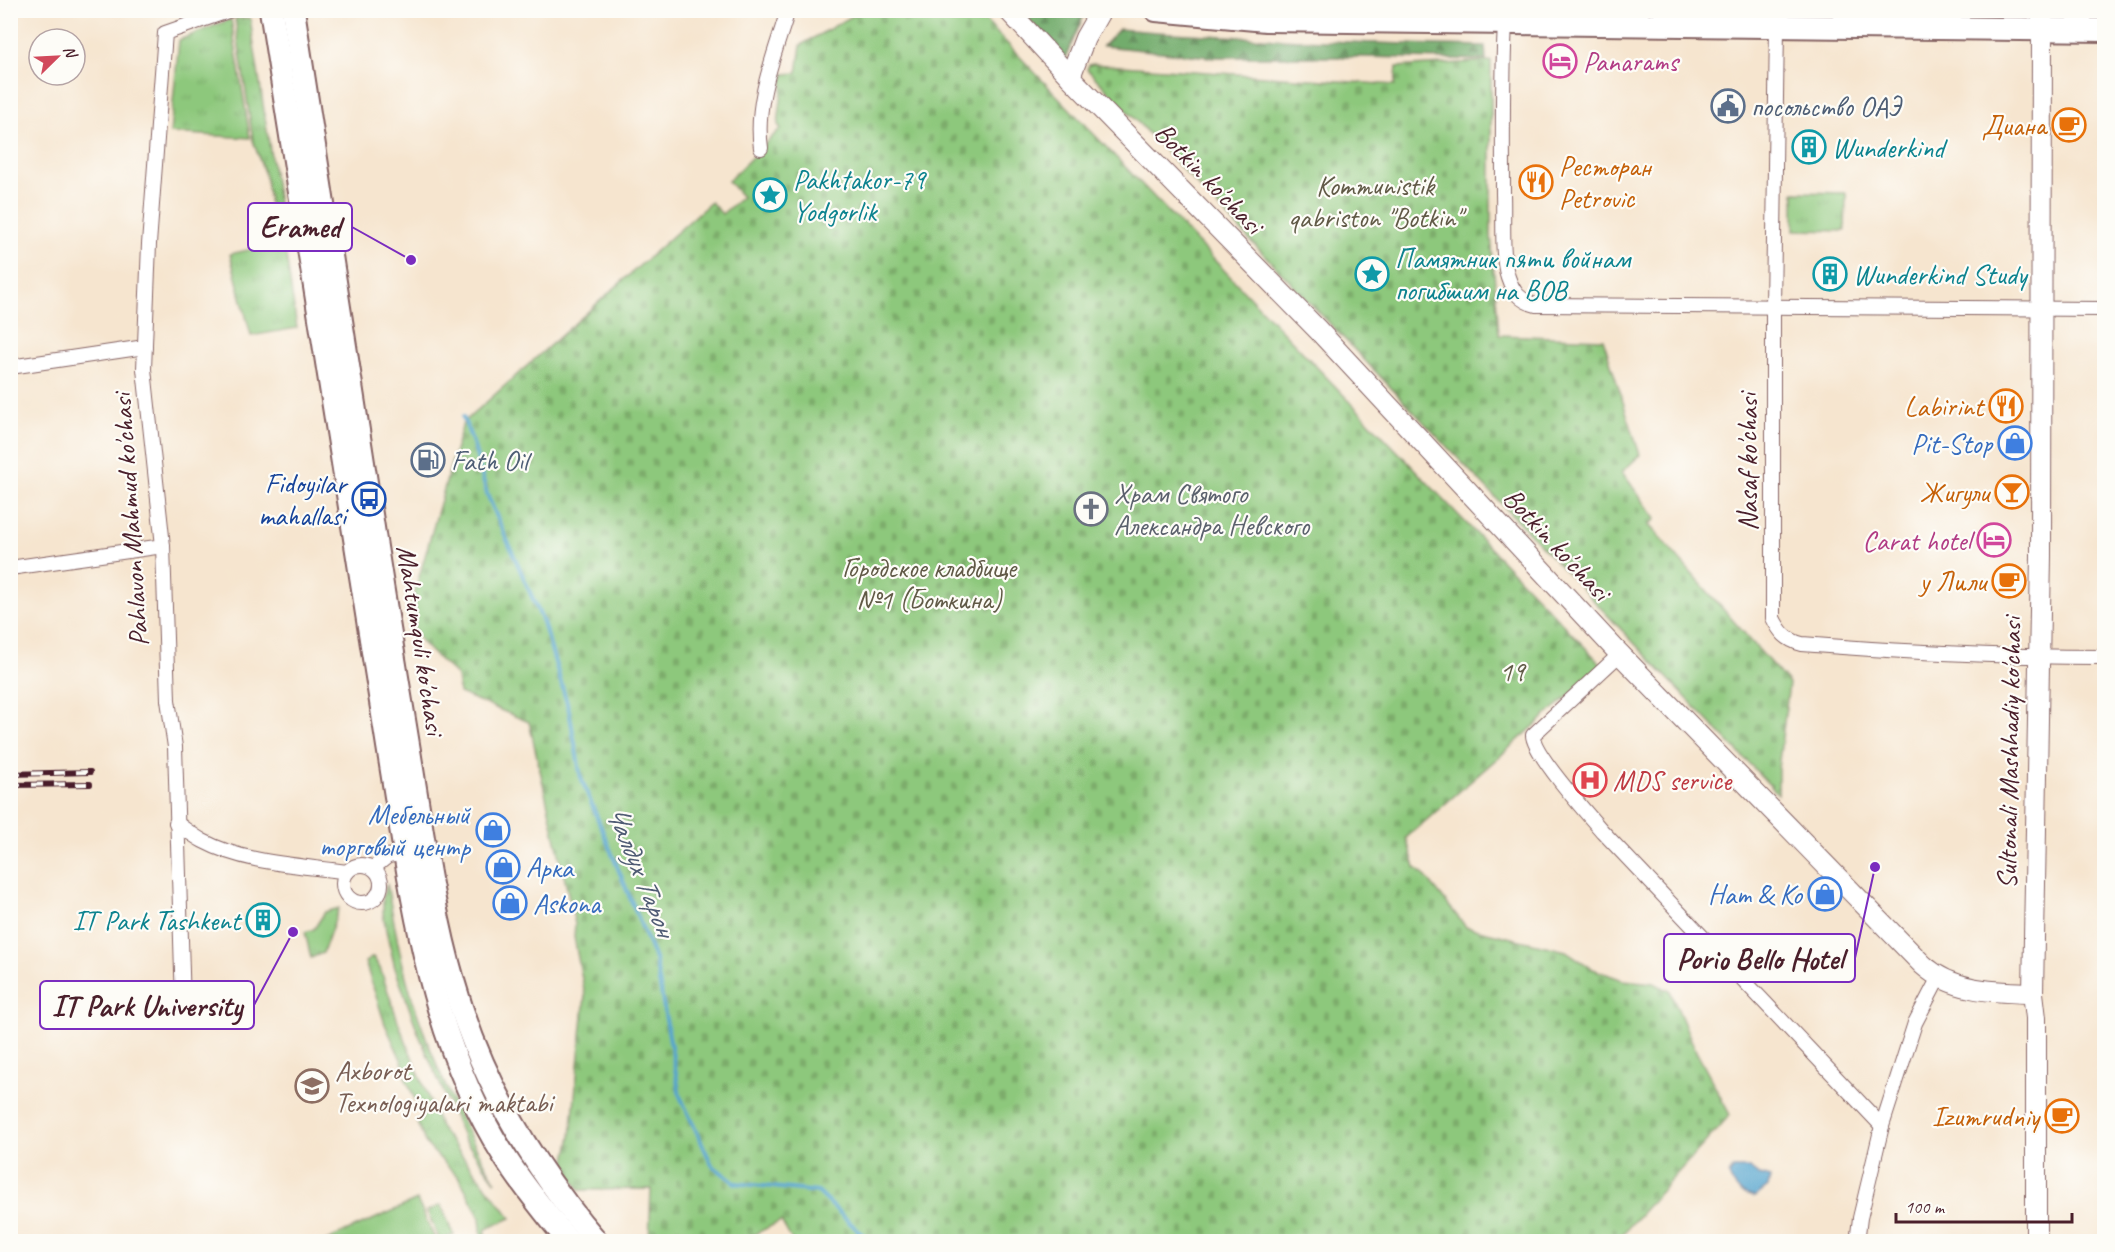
<svg xmlns="http://www.w3.org/2000/svg" width="2115" height="1252" font-family="Caveat,sans-serif">
<defs>
<pattern id="grass-tufts" width="24" height="20" patternUnits="userSpaceOnUse" patternTransform="scale(1.5)"><rect width="24" height="20" fill="#8dc87c"/><path d="M3 7l-1-3M5 7V3M7 7l1-3M15 17l-1-3M17 17v-4M19 17l1-3" fill="none" stroke="#7bab6b"/></pattern>
<pattern id="forest-firs" width="22" height="20" patternUnits="userSpaceOnUse" patternTransform="scale(1.5)"><rect width="22" height="20" fill="#72ac6c"/><path d="M5 1l3.5 6h-7zM16 11l3.5 6h-7z" fill="#608b59"/></pattern>
<pattern id="cemetery-stones" width="16" height="16" patternUnits="userSpaceOnUse" patternTransform="scale(1.5)"><rect width="16" height="16" fill="#8dc87c"/><path d="M2 7V4a2 2 0 0 1 4 0v3zM10 15v-3a2 2 0 0 1 4 0v3z" fill="#7bab6b"/></pattern>
</defs>
<rect width="100%" height="100%" fill="#fdfcf7"/>
<filter id="ink" filterUnits="userSpaceOnUse"><feTurbulence type="fractalNoise" baseFrequency=".0167" numOctaves="2"/><feDisplacementMap in="SourceGraphic" scale="12" xChannelSelector="R" yChannelSelector="G"/><feConvolveMatrix kernelMatrix="1 2 1 2 8 2 1 2 1" color-interpolation-filters="sRGB"/></filter>
<filter id="wash" filterUnits="userSpaceOnUse"><feTurbulence type="fractalNoise" baseFrequency=".008" numOctaves="4" result="noise"/><feDisplacementMap in="SourceGraphic" scale="24" xChannelSelector="R" yChannelSelector="G"/><feGaussianBlur stdDeviation="1.35" result="paint"/><feColorMatrix in="noise" values="0 0 0 0 0 0 0 0 0 0 0 0 0 0 0 0 0 1.4 0 .05"/><feComposite in="paint" operator="in"/></filter>
<g filter="url(#wash)">
<rect width="100%" height="100%" fill="#f6e5cf"/>
<g fill="url(#grass-tufts)" stroke="#6c7454" stroke-width="1.5">
<path d="M 250,18 L 297,328 L 251,336 L 230,254 L 275,244 L 266,179 L 253,140 L 235,19 Z"/>
<path d="M 231,19 L 250,138 L 170,133 L 179,40 Z"/>
<path d="M 1794,192 L 1846,193 L 1845,231 L 1794,230 Z"/>
<path d="M 387,884 C 394,923 401,963 413,1001 C 434,1064 461,1125 496,1182 L 464,1139 L 419,1035 L 395,968 L 386,930 L 383,913 L 383,896 Z"/>
<path d="M 339,908 L 323,953 L 311,958 L 305,932 L 314,929 L 325,912 Z"/>
<path d="M 373,957 L 380,968 L 400,1027 L 441,1129 L 511,1218 L 486,1229 L 484,1241 L 482,1241 L 480,1218 L 460,1179 L 426,1144 L 417,1123 L 423,1117 L 405,1077 L 408,1075 L 385,1024 L 365,962 Z"/>
</g>
<g fill="url(#forest-firs)" stroke="#5e664c" stroke-width="1.5">
<path d="M 1021,11 L 1067,11 L 1084,15 L 1065,59 Z"/>
<path d="M 1119,29 C 1241,39 1363,43 1485,46 L 1486,60 L 1365,57 L 1210,57 L 1103,46 Z"/>
</g>
<g fill="url(#cemetery-stones)" stroke="#6c7454" stroke-width="1.5">
<path d="M 861,11 L 976,11 L 1603,666 L 1406,838 L 1415,867 L 1426,877 L 1466,927 L 1566,951 L 1593,969 L 1623,980 L 1654,983 L 1670,991 L 1696,1051 L 1730,1115 L 1616,1241 L 793,1242 L 781,1221 L 741,1241 L 649,1241 L 651,1189 L 580,1190 L 567,1170 L 566,1160 L 571,1136 L 585,995 L 574,937 L 575,924 L 529,722 L 459,693 L 457,676 C 439,658 410,639 409,612 L 463,423 L 711,202 L 722,214 L 742,197 L 728,181 L 781,128 L 778,125 L 784,74 L 797,73 L 801,45 Z"/>
<path d="M 1491,61 L 1491,235 L 1499,335 L 1603,339 L 1640,455 L 1622,472 L 1656,519 L 1649,525 L 1789,684 L 1778,769 L 1778,794 L 1087,69 L 1089,65 L 1093,64 L 1395,85 L 1397,67 Z"/>
</g>
<g fill="#8dc87c" stroke="#6c7454" stroke-width="1.5">
<path d="M 417,1200 L 436,1241 L 325,1241 Z"/>
<path d="M 441,1205 L 454,1235 L 440,1241 L 427,1211 Z"/>
</g>
<path fill="#55a4ce" stroke="#50627c" stroke-width="1.5" d="M 1733,1168 L 1749,1168 L 1759,1175 L 1770,1178 L 1768,1187 L 1755,1197 C 1741,1194 1734,1189 1729,1175 Z"/>
<g fill="none" stroke-linecap="round" stroke-linejoin="round">
<path stroke="#55a4ce" stroke-width="4" d="M 463,417 L 473,443 L 487,494 L 543,622 L 569,710 L 581,778 L 655,959 L 680,1096 L 712,1165 L 735,1183 L 818,1192 L 870,1242"/>
</g>
</g>
<g filter="url(#ink)">
<g fill="none" stroke-linecap="round" stroke-linejoin="round">
<defs>
<g id="street">
<path d="M 1505,23 C 1502,80 1503,137 1503,194 C 1504,217 1501,257 1508,277 C 1513,292 1520,301 1536,305 L 2104,309"/>
<path d="M 1777,26 L 1773,308 L 1773,618 C 1780,632 1786,640 1802,644 C 1903,652 2004,657 2104,657"/>
<path d="M 761,148 C 754,102 775,54 788,10"/>
<path d="M 10,367 L 145,347"/>
<path d="M 10,568 L 163,546"/>
<path d="M 1620,654 L 1533,735 C 1532,752 1589,816 1603,832 L 1882,1126"/>
<path d="M 176,823 C 185,829 194,836 203,841 C 246,864 300,865 347,872"/>
<circle cx="362" cy="884" r="19"/>
<path d="M 373,868 L 388,856 L 405,853"/>
<path d="M 183,1004 L 175,747 L 168,700 L 163,546 L 144,369 L 149,244 L 165,33 L 231,10"/>
<path d="M 1857,1242 L 1860,1218 L 1882,1126 L 1915,1023 L 1939,977"/>
</g>
<g id="secondary">
<path d="M 1008,10 L 1070,77 L 1318,330 L 1615,649 L 1923,965 C 1953,992 1995,992 2033,993"/>
<path d="M 1070,77 L 1085,38 L 1101,10"/>
<path d="M 2036,1242 L 2036,1018 L 2033,993 L 2041,556 L 2042,10"/>
</g>
<g id="primary">
<path d="M 271,10 L 405,853 C 422,957 446,1064 503,1154 C 522,1185 546,1213 569,1242"/>
<path d="M 293,10 C 319,181 346,351 372,521 C 384,601 398,682 411,763 C 423,837 433,912 454,984 C 481,1080 533,1167 597,1242"/>
<path d="M 1156,10 L 1266,20 L 2104,30"/>
</g>
</defs>
<use href="#street" stroke="#866464" stroke-width="16"/>
<use href="#secondary" stroke="#866464" stroke-width="22"/>
<use href="#primary" stroke="#866464" stroke-width="26"/>
<use href="#street" stroke="#fff" stroke-width="14"/>
<use href="#secondary" stroke="#fff" stroke-width="20"/>
<use href="#primary" stroke="#fff" stroke-width="22"/>
<defs>
<g id="rail">
<path d="M 10,774 L 90,772"/>
<path d="M 10,785 L 90,784"/>
</g>
</defs>
<use href="#rail" stroke="#4a1f2b" stroke-width="6"/>
<use href="#rail" stroke="#fdfcf7" stroke-width="4" stroke-dasharray="11" stroke-linecap="butt"/>
</g>
</g>
<defs>
<symbol id="hotel-ring" viewBox="-11 -11 22 22"><circle r="9.5" fill="#fdfcf7" stroke="#d1479c" stroke-width="1.5"/><path d="M-6-4.5h1.5V1H6V5H4.5V3h-9V5H-6ZM-4 0a1.8 1.8 0 1 1 3.6 0ZM.5 0V-2.5h3Q6-2.5 6 0Z" fill="#d1479c"/></symbol>
<symbol id="civic-ring" viewBox="-11 -11 22 22"><circle r="9.5" fill="#fdfcf7" stroke="#5c6f8a" stroke-width="1.5"/><path d="M-.6-6.5H3V-4.5H.6V-3L4-1V1h2V6H-6V1h2V-1L-.6-3ZM-1.2 2.5V6h2.4V2.5Z" fill="#5c6f8a"/></symbol>
<symbol id="cafe-ring" viewBox="-11 -11 22 22"><circle r="9.5" fill="#fdfcf7" stroke="#e8710a" stroke-width="1.5"/><path d="M-5.5-4.5H6V0H3Q3 3.5 0 3.5H-2.5Q-5.5 3.5-5.5 0ZM3-3.2v2h1.7v-2ZM-6 4.5H4V6H-6Z" fill="#e8710a"/></symbol>
<symbol id="building-ring" viewBox="-11 -11 22 22"><circle r="9.5" fill="#fdfcf7" stroke="#0f9aa8" stroke-width="1.5"/><path d="M-4-6H4V6H1V3H-1V6H-4ZM-2.5-4.3h1.7v1.8h-1.7ZM.8-4.3h1.7v1.8H.8ZM-2.5-1h1.7V.8h-1.7ZM.8-1h1.7V.8H.8Z" fill="#0f9aa8"/></symbol>
<symbol id="restaurant-ring" viewBox="-11 -11 22 22"><circle r="9.5" fill="#fdfcf7" stroke="#e8710a" stroke-width="1.5"/><path d="M-5-6h1v4h1v-4h1v4h1v-4h1v5L-1.5 .5V6h-2V.5L-5-1ZM5-6V6H3V1.5H1.5Q1.5-4 5-6Z" fill="#e8710a"/></symbol>
<symbol id="sight-ring" viewBox="-11 -11 22 22"><circle r="9.5" fill="#fdfcf7" stroke="#0f9aa8" stroke-width="1.5"/><path d="M0-6L1.8-2.2L6-1.7L2.9 1.2L3.7 5.4L0 3.3L-3.7 5.4L-2.9 1.2L-6-1.7L-1.8-2.2Z" fill="#0f9aa8"/></symbol>
<symbol id="shop-ring" viewBox="-11 -11 22 22"><circle r="9.5" fill="#fdfcf7" stroke="#3f7fe0" stroke-width="1.5"/><path d="M-5-2.5h2.3a2.7 3.5 0 0 1 5.4 0H5L5.5 6h-11ZM-1.5-2.5h3a1.5 2.3 0 0 0-3 0Z" fill="#3f7fe0"/></symbol>
<symbol id="fuel-ring" viewBox="-11 -11 22 22"><circle r="9.5" fill="#fdfcf7" stroke="#5c6f8a" stroke-width="1.5"/><path d="M-5.5-6h7V0h2V4h1.3V-2.5L3-4.5l.8-.8L6-3V5H2.5V1h-1V6h-7ZM-4.2-4.7v3.2H.2V-4.7Z" fill="#5c6f8a"/></symbol>
<symbol id="bar-ring" viewBox="-11 -11 22 22"><circle r="9.5" fill="#fdfcf7" stroke="#e8710a" stroke-width="1.5"/><path d="M-6-5H6L.8 .8V4.5H3.5V6h-7V4.5H-.8V.8Z" fill="#e8710a"/></symbol>
<symbol id="bus-ring" viewBox="-11 -11 22 22"><circle r="9.5" fill="#fdfcf7" stroke="#1a4fb4" stroke-width="1.5"/><path d="M-5-6H5V4H4V6H2V4H-2V6H-4V4H-5ZM-3.5-4V0h7V-4ZM-3.5 1.2v1.5H-2V1.2ZM2 1.2v1.5H3.5V1.2Z" fill="#1a4fb4"/></symbol>
<symbol id="church-ring" viewBox="-11 -11 22 22"><circle r="9.5" fill="#fdfcf7" stroke="#6b7280" stroke-width="1.5"/><path d="M-1.2-6h2.4v3.5h3.3v2.4h-3.3V6h-2.4V-.1h-3.3v-2.4h3.3Z" fill="#6b7280"/></symbol>
<symbol id="hospital-ring" viewBox="-11 -11 22 22"><circle r="9.5" fill="#fdfcf7" stroke="#e0444e" stroke-width="1.5"/><path d="M-5-5h3v3.5h4V-5h3V5h-3V1.5h-4V5h-3Z" fill="#e0444e"/></symbol>
<symbol id="university-ring" viewBox="-11 -11 22 22"><circle r="9.5" fill="#fdfcf7" stroke="#8d6e63" stroke-width="1.5"/><path d="M0-5L7-2L0 1L-7-2ZM-4 1L0 2.5L4 1V4Q0 6-4 4Z" fill="#8d6e63"/></symbol>
</defs>
<g fill-rule="evenodd">
<use href="#hotel-ring" x="1541" y="42" width="38" height="38"/>
<use href="#civic-ring" x="1709" y="87" width="38" height="38"/>
<use href="#cafe-ring" x="2050" y="106" width="38" height="38"/>
<use href="#building-ring" x="1790" y="128" width="38" height="38"/>
<use href="#restaurant-ring" x="1517" y="163" width="38" height="38"/>
<use href="#sight-ring" x="751" y="176" width="38" height="38"/>
<use href="#sight-ring" x="1353" y="255" width="38" height="38"/>
<use href="#building-ring" x="1811" y="255" width="38" height="38"/>
<use href="#restaurant-ring" x="1987" y="387" width="38" height="38"/>
<use href="#shop-ring" x="1996" y="424" width="38" height="38"/>
<use href="#fuel-ring" x="409" y="441" width="38" height="38"/>
<use href="#bar-ring" x="1993" y="473" width="38" height="38"/>
<use href="#bus-ring" x="350" y="480" width="38" height="38"/>
<use href="#church-ring" x="1072" y="490" width="38" height="38"/>
<use href="#hotel-ring" x="1975" y="521" width="38" height="38"/>
<use href="#cafe-ring" x="1990" y="562" width="38" height="38"/>
<use href="#hospital-ring" x="1571" y="761" width="38" height="38"/>
<use href="#shop-ring" x="474" y="811" width="38" height="38"/>
<use href="#shop-ring" x="484" y="848" width="38" height="38"/>
<use href="#shop-ring" x="1806" y="875" width="38" height="38"/>
<use href="#shop-ring" x="491" y="884" width="38" height="38"/>
<use href="#building-ring" x="244" y="901" width="38" height="38"/>
<use href="#university-ring" x="293" y="1067" width="38" height="38"/>
<use href="#cafe-ring" x="2043" y="1097" width="38" height="38"/>
</g>
<g text-anchor="middle" dominant-baseline="central" stroke-width="4.5" stroke-linejoin="round" paint-order="stroke">
<g font-size="28" fill="#b23c85" stroke="#fdfcf7" text-anchor="start">
<text x="1583" y="61">Panarams</text>
<text x="1971" y="540" text-anchor="end">Carat hotel</text>
</g>
<g font-size="28" fill="#4e5e75" stroke="#fdfcf7" text-anchor="start">
<text x="1751" y="106">посольство ОАЭ</text>
<text x="451" y="460">Fath Oil</text>
</g>
<g font-size="28" fill="#c56008" stroke="#fdfcf7" text-anchor="end">
<text x="2046" y="125">Диана</text>
<text x="1559" y="166" text-anchor="start">Ресторан<tspan x="1559" dy="32">Petrovic</tspan></text>
<text x="1983" y="406">Labirint</text>
<text x="1989" y="492">Жигули</text>
<text x="1986" y="581">у Лили</text>
<text x="2039" y="1116">Izumrudniy</text>
</g>
<g font-size="28" fill="#0d838f" stroke="#fdfcf7" text-anchor="start">
<text x="1832" y="147">Wunderkind</text>
<text x="793" y="179">Pakhtakor-79<tspan x="793" dy="32">Yodgorlik</tspan></text>
<text x="1395" y="258">Памятник пяти войнам<tspan x="1395" dy="32">погибшим на ВОВ</tspan></text>
<text x="1853" y="274">Wunderkind Study</text>
<text x="240" y="920" text-anchor="end">IT Park Tashkent</text>
</g>
<g font-size="28" fill="#4a1f2b" stroke="#fdfcf7">
<text transform="translate(1209 178) rotate(46)">Botkin ko'chasi</text>
<text transform="translate(1747 462) rotate(-90)">Nasaf ko'chasi</text>
<text transform="translate(130 520) rotate(-94)">Pahlavon Mahmud ko'chasi</text>
<text transform="translate(1557 544) rotate(47)">Botkin ko'chasi</text>
<text transform="translate(421 640) rotate(81)">Mahtumquli ko'chasi</text>
<text transform="translate(2009 753) rotate(-89)">Sultonali Mashhadiy ko'chasi</text>
</g>
<g font-size="28" fill="#615a47" stroke="#fdfcf7">
<text x="1375" y="185">Kommunistik<tspan x="1375" dy="32">qabriston "Botkin"</tspan></text>
<text x="929" y="567">Городское кладбище<tspan x="929" dy="32">№1 (Боткина)</tspan></text>
<text x="1512" y="671">19</text>
</g>
<g font-size="28" fill="#366cbe" stroke="#fdfcf7" text-anchor="end">
<text x="1992" y="443">Pit-Stop</text>
<text x="470" y="814">Мебельный<tspan x="470" dy="32">торговый центр</tspan></text>
<text x="526" y="867" text-anchor="start">Арка</text>
<text x="1802" y="894">Нат &amp; Ко</text>
<text x="533" y="903" text-anchor="start">Askona</text>
</g>
<g font-size="28" fill="#164399" stroke="#fdfcf7" text-anchor="end">
<text x="346" y="483">Fidoyilar<tspan x="346" dy="32">mahallasi</tspan></text>
</g>
<g font-size="28" fill="#5b616d" stroke="#fdfcf7" text-anchor="start">
<text x="1114" y="493">Храм Святого<tspan x="1114" dy="32">Александра Невского</tspan></text>
</g>
<g font-size="28" fill="#be3a42" stroke="#fdfcf7" text-anchor="start">
<text x="1613" y="780">MDS service</text>
</g>
<g font-size="28" fill="#785e54" stroke="#fdfcf7" text-anchor="start">
<text x="335" y="1070">Axborot<tspan x="335" dy="32">Texnologiyalari maktabi</tspan></text>
</g>
<g font-size="30" font-style="italic" fill="#4f5b74" stroke="#fdfcf7">
<text transform="translate(641 870) rotate(68)">Чалдух Тарон</text>
</g>
</g>
<path fill="none" stroke="#7b2cbf" stroke-width="2" d="M411 260L352 227M1875 867L1855 958M293 932L254 1005"/>
<g fill="#7b2cbf" stroke="#fdfcf7" stroke-width="2">
<circle cx="411" cy="260" r="6"/>
<circle cx="1875" cy="867" r="6"/>
<circle cx="293" cy="932" r="6"/>
</g>
<g fill="#fdfcf7" stroke="#7b2cbf" stroke-width="2">
<rect x="248" y="203" width="104" height="48" rx="6"/>
<rect x="1664" y="934" width="191" height="48" rx="6"/>
<rect x="40" y="981" width="214" height="48" rx="6"/>
</g>
<g font-size="30" text-anchor="middle" font-weight="bold" fill="#4a1f2b">
<text x="300" y="237">Eramed</text>
<text x="1760" y="969">Porio Bello Hotel</text>
<text x="147" y="1016">IT Park University</text>
</g>
<rect width="2115" height="1252" fill="none" stroke="#fdfcf7" stroke-width="36"/>
<g transform="translate(57 57) rotate(66)"><circle r="28" fill="#fdfcf7" stroke="#b5a4a5" stroke-width="1.5"/>
<path d="M0-4.5L10 22L0 15L-10 22Z" fill="#d1495b"/>
<text y="-9" font-size="16" font-weight="bold" text-anchor="middle" fill="#4a1f2b">N</text>
</g>
<path d="M1896 1213v9h176v-9" fill="none" stroke="#4a1f2b" stroke-width="3"/>
<text x="1905" y="1213" font-size="18" fill="#4a1f2b" stroke="#fdfcf7" stroke-width="4.5" paint-order="stroke">100 m</text>
</svg>
